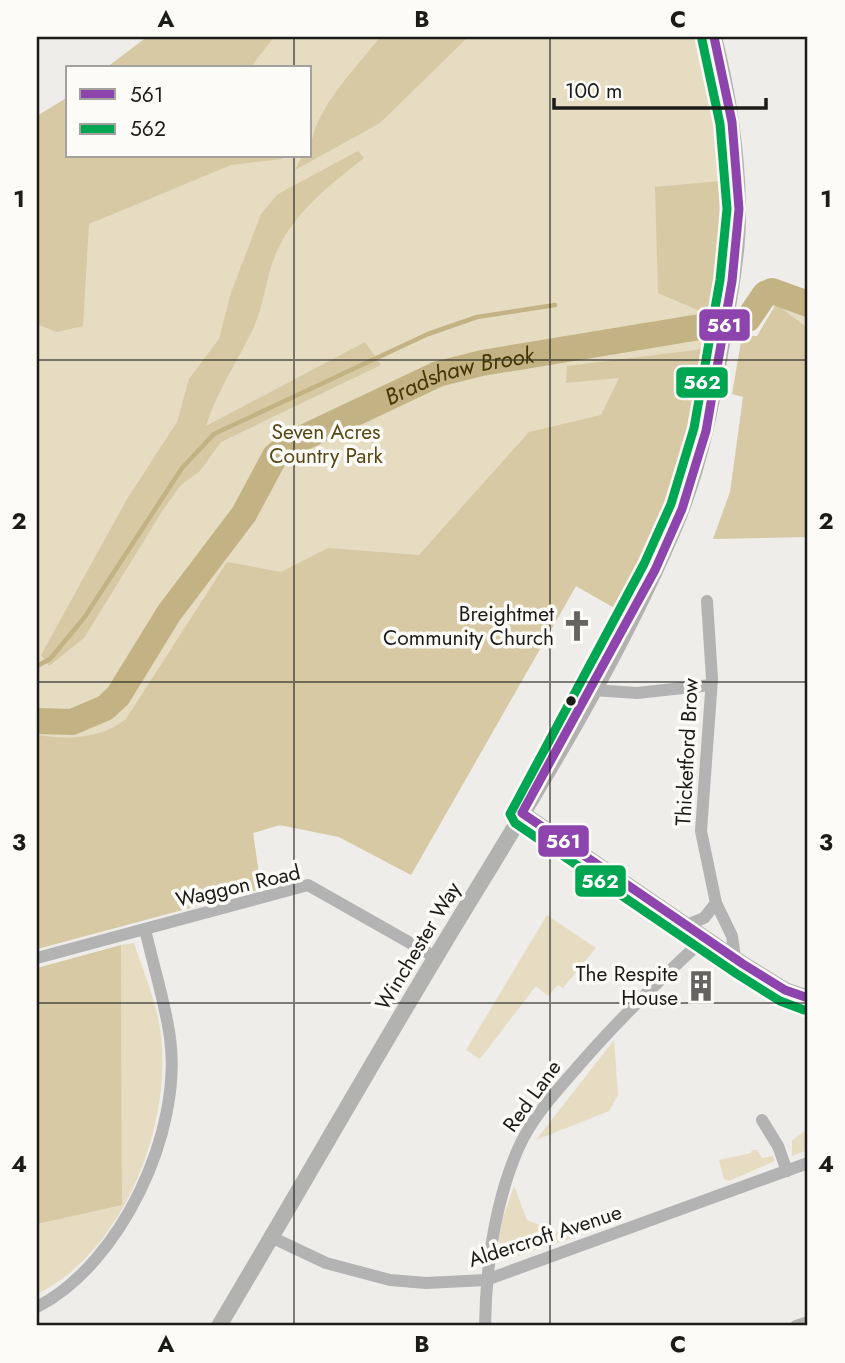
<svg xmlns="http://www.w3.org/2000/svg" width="845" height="1363" font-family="Jost,sans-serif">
<rect width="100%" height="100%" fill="#eeedea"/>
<g fill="#e5dcc2">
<path d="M 147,37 L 699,37 L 712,98 L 720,181 L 719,238 L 714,289 L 684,470 L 655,541 L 618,610 L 576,586 L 411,875 L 339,837 L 279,825 L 253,833 L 261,889 L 37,949 L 37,116 L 68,97 L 68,156 L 310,156 L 310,68 L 106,68 Z"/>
<path d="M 776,304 L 808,311 L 808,328 Z"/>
<path d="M 547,915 L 596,948 L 563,988 L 558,985 L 548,996 L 536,986 L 480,1059 L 466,1050 Z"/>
<path d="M 134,943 C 145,976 160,1010 162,1046 C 168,1135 120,1254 37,1294 L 37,1224 L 122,1204 L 121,945 Z"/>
<path d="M 614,1040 L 618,1095 L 609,1111 L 536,1140 Z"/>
<path d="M 808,1129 L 808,1150 L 792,1156 L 792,1140 Z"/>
<path d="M 752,1150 L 757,1150 L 762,1158 L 773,1156 L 775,1161 L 729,1181 L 724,1179 L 719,1160 L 751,1153 Z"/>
<path d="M 514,1186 L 527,1220 L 572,1238 L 505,1260 C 490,1242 508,1206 514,1186 Z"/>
</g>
<g fill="#d6c9a4">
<path d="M 147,37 L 274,37 L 250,68 L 106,68 Z"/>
<path d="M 380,37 L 468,37 L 380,123 L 295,170 L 302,156 L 310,156 C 310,112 355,70 380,37 Z"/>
<path d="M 68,97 L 68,156 L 281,156 L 283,159 L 231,165 L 89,224 L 83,326 L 56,332 L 37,324 L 37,116 Z"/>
<path d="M 358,151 L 364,158 C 326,188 286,218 271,267 C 265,287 262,310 253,329 C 237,362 217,391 206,426 L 365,342 L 381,365 L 221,442 L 200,471 L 181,485 L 163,510 L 84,638 L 49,666 L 41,655 L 127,499 L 177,422 L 189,379 L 219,339 L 231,293 L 261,214 L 278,194 Z"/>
<path d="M 720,181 L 719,238 L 709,315 L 658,293 L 655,187 Z"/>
<path d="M 776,304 L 808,328 L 808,537 L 713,539 L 730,492 L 743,397 L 732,394 L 742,336 L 757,336 Z"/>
<path d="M 703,349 L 684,470 L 655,541 L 618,610 L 576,586 L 411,875 L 339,837 L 280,825 L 253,833 L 261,889 L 37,949 L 37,735 C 68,740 100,739 126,719 L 227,562 L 281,572 L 328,548 L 419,555 L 529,432 L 601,415 L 619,378 L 566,383 L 567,366 Z"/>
<path d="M 121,945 L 122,1205 L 37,1224 L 37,968 Z"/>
</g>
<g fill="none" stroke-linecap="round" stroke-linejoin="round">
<path stroke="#c3b384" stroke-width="4.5" d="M 37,666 L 50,659 L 84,618 L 182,468 L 214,434 L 428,334 L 477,317 L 555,305"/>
<path stroke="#c3b384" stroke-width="26" id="s1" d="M 37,721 L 72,722 L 105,708 L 118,696 L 169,613 L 244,514 L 275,456 L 290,444 L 438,374 L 482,363 L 748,319 L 765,294 L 772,291 L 808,304"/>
<g stroke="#b3b3b3" stroke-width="12">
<path d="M 707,601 L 712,679 L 701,831 L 716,903 L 732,936 L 735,958"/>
<path d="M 593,690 L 637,693 L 711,685"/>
<path d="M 687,925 L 704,918 L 716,903"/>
<path d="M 37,958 L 308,885 L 435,957"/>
<path d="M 762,1120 L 778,1146 L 787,1171"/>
<path d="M 271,1237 L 326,1263 L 390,1280 L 426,1283 L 486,1280 L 808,1163"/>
<path d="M 37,1307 C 121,1264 183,1131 170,1038 C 165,1001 153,965 145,929"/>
<path d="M 485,1326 C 486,1265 494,1205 518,1149 C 531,1119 554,1094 574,1071 C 615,1023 659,980 706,937"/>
<path d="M 796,1326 L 808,1322"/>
</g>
<g stroke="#b2b2b1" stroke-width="16">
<path d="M 522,813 L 743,964 L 785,990 L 808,998"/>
<path d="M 219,1326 C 294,1200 367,1071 443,945 C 524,811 610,677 672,533 C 702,465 714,393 726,319 C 732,282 739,244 738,206 C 737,149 728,92 714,37"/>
</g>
<defs>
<path id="bus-1" d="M 714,37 L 732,122 L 739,209 L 732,281 L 706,431 L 682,509 L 655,570 L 522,813 L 743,964 L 785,990 L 808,998"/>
<path id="bus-2" d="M 702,40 L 720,124 L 727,209 L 720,280 L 694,428 L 671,504 L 644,564 L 510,814 L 515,823 L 737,974 L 780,1001 L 804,1010"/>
</defs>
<use href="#bus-1" stroke="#fcfbf7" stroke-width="14"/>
<use href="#bus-2" stroke="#fcfbf7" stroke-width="14"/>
<use href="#bus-1" stroke="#8e44ad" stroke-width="9"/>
<use href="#bus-2" stroke="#00a651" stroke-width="9"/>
</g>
<path fill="none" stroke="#1b1b19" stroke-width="2" stroke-opacity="0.55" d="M 294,37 L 294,68M 550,37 L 550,1326M 294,156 L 294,1326M 37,360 L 808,360M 37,682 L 808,682M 37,1003 L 808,1003"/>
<defs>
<symbol id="church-bare" viewBox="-9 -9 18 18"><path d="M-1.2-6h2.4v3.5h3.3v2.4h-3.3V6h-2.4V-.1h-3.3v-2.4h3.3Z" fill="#656462" stroke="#fcfbf7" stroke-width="2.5" paint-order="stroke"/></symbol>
<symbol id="building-bare" viewBox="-9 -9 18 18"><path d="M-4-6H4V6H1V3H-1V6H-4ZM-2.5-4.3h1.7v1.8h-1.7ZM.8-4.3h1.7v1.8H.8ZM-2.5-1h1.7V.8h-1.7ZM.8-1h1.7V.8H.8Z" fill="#656462" stroke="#fcfbf7" stroke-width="2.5" paint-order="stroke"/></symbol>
</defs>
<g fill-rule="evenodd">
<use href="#church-bare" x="555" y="604" width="44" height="44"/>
<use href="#building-bare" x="679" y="964" width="44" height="44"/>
</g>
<circle fill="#1b1b19" stroke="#fcfbf7" stroke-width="2.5" cx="571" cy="701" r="6"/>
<g text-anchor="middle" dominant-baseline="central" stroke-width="7" stroke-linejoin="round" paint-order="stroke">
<g font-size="21" fill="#584715" stroke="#fcfbf7">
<text x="326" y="432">Seven Acres<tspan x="326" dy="24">Country Park</tspan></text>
</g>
<g font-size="21" fill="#1b1b19" stroke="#fcfbf7" text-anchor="end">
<text x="554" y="614">Breightmet<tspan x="554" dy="24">Community Church</tspan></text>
<text x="678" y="974">The Respite<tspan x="678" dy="24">House</tspan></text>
</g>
<g font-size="21" fill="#1b1b19" stroke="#fcfbf7">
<text transform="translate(687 752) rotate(-87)">Thicketford Brow</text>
<text transform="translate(238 886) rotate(-13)">Waggon Road</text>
<text transform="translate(418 946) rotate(-59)">Winchester Way</text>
<text transform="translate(532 1096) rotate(-54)">Red Lane</text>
<text transform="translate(545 1236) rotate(-18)">Aldercroft Avenue</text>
</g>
<g font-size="23" font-style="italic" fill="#443400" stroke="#fcfbf7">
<text stroke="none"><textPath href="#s1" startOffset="579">Bradshaw Brook</textPath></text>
</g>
</g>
<g stroke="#fcfbf7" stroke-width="2.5">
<rect x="698" y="308" width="53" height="34" rx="7" fill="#8e44ad"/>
<rect x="675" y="366" width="54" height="33" rx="7" fill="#00a651"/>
<rect x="537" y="824" width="53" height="34" rx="7" fill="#8e44ad"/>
<rect x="574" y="864" width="53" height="34" rx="7" fill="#00a651"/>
</g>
<g font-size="19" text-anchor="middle" font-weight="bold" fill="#fff">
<text x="724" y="332">561</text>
<text x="702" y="389">562</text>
<text x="563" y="848">561</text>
<text x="600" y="888">562</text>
</g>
<rect width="845" height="1363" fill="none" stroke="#fcfbf7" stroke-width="77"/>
<rect x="66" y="66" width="245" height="91" fill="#fcfbf7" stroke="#a2a19e" stroke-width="2"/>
<rect x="80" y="89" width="35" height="10" fill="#8e44ad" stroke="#a2a19e" stroke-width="2"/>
<text x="130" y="102" font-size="21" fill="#1b1b19">561</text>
<rect x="80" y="124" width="35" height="10" fill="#00a651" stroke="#a2a19e" stroke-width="2"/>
<text x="130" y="136" font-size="21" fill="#1b1b19">562</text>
<path d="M554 98v10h212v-10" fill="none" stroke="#1b1b19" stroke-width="3.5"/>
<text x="565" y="98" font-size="21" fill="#1b1b19" stroke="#fcfbf7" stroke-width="5" paint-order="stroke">100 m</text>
<rect x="38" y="38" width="768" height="1286" fill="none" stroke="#1b1b19" stroke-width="2.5"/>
<g font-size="23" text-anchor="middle" font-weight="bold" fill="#1b1b19">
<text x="166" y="27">A</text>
<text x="422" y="27">B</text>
<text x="678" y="27">C</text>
<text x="19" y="207">1</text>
<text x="826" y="207">1</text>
<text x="19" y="529">2</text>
<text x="826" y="529">2</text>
<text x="19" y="850">3</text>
<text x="826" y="850">3</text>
<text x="19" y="1172">4</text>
<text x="826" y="1172">4</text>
<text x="166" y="1352">A</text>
<text x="422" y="1352">B</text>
<text x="678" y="1352">C</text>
</g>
</svg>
